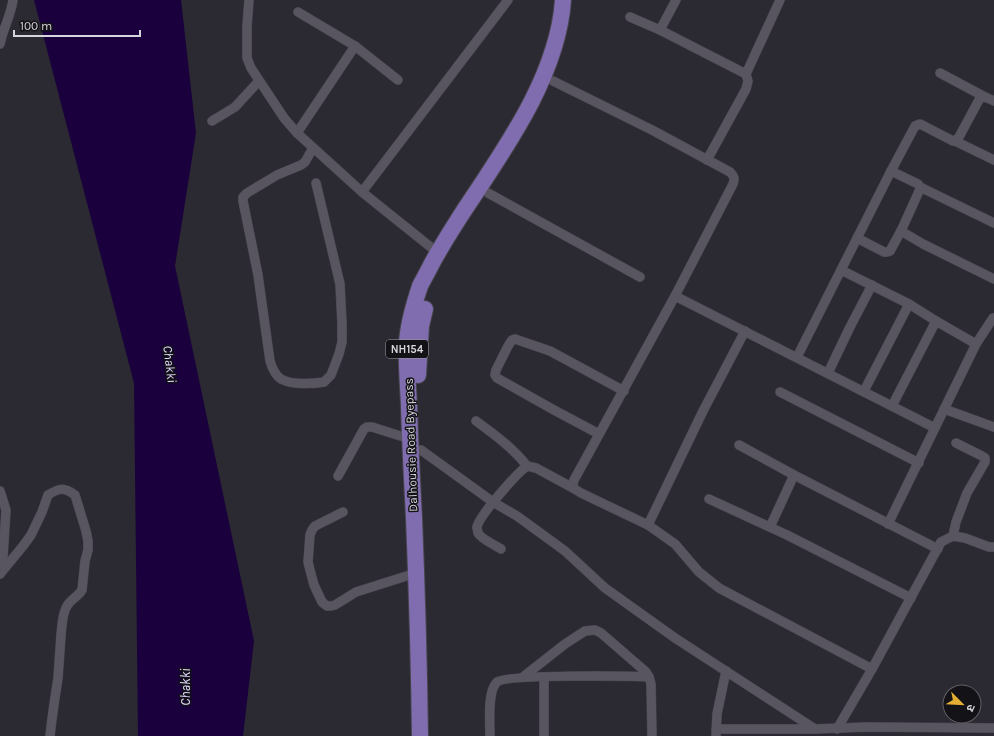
<svg xmlns="http://www.w3.org/2000/svg" width="994" height="736" font-family="Karla,'Noto Sans Devanagari',sans-serif">
<rect width="100%" height="100%" fill="#2b2932"/>
<path fill="#1a003c" d="M 34,0 L 181,0 L 196,133 L 175,266 L 254,641 L 243,736 L 138,736 L 134,383 Z"/>
<g fill="none" stroke-linecap="round" stroke-linejoin="round">
<defs>
<g id="minor">
<path d="M 249,0 L 247,26 L 247,58 L 251,68 L 284,118 L 297,133 L 362,192 L 438,253"/>
<path d="M 630,17 L 660,30 L 746,74"/>
<path d="M 660,30 L 676,0"/>
<path d="M 0,44 C 3,29 11,15 13,0"/>
<path d="M 355,46 L 398,80"/>
<path d="M 940,73 L 985,97"/>
<path d="M 553,81 L 652,130 L 730,172 C 734,176 735,178 733,184 L 675,296 L 574,480 L 573,485 L 573,488 L 581,493 L 648,525 L 675,544 L 699,572 L 719,588 L 872,669"/>
<path d="M 212,121 L 235,107 L 259,81"/>
<path d="M 297,133 L 355,46 L 298,12"/>
<path d="M 955,141 L 994,160"/>
<path d="M 313,148 L 305,162 L 301,165 L 277,175 L 247,193 L 243,197 L 243,201 L 258,275 L 270,361 C 272,368 275,375 281,379 C 291,385 314,384 324,382 L 331,375 L 339,354 L 342,342 L 342,324 L 340,284 L 316,183"/>
<path d="M 707,160 L 746,89 L 748,81 L 746,74 L 780,0"/>
<path d="M 920,187 L 994,223"/>
<path d="M 362,192 L 508,0"/>
<path d="M 488,193 L 640,277"/>
<path d="M 901,231 L 923,244 L 994,279"/>
<path d="M 857,238 L 884,252 L 887,252 L 890,251 L 901,231 L 920,189 L 920,187 L 918,184 L 891,171"/>
<path d="M 841,270 L 909,304 L 936,321 L 976,344"/>
<path d="M 675,296 L 935,428"/>
<path d="M 797,357 L 891,171 L 915,126 L 920,124 L 922,125 L 953,141 L 955,141 L 959,137 L 980,98 L 985,97 L 994,101"/>
<path d="M 828,373 L 850,327 L 872,285"/>
<path d="M 864,391 L 909,304"/>
<path d="M 780,392 L 919,463"/>
<path d="M 892,406 L 936,321"/>
<path d="M 944,409 L 994,427"/>
<path d="M 476,421 C 495,435 513,448 527,466"/>
<path d="M 599,434 L 554,410 L 497,378 L 495,375 L 496,370 L 508,346 L 512,340 L 515,339 L 550,351 L 624,391"/>
<path d="M 739,445 L 794,475 L 938,549"/>
<path d="M 421,450 L 493,502 L 517,516 L 565,551 L 605,588 L 675,638 L 815,729"/>
<path d="M 338,476 L 364,429 L 367,427 L 372,427 L 410,439"/>
<path d="M 0,491 L 6,510 L 3,557 L 0,574"/>
<path d="M 709,499 L 787,535 L 911,598"/>
<path d="M 343,512 L 315,526 L 312,530 L 310,535 L 308,562 L 311,574 L 314,585 L 322,602 L 327,606 L 331,606 L 335,605 L 356,592 L 416,573"/>
<path d="M 888,524 L 976,344 L 993,318"/>
<path d="M 648,525 L 703,411 L 745,331"/>
<path d="M 770,527 L 794,475"/>
<path d="M 953,536 L 956,522 L 967,493 L 985,462 L 985,458 L 982,456 L 956,443"/>
<path d="M 501,549 C 495,545 481,539 478,533 C 478,532 477,529 477,527 C 479,516 517,473 527,466 L 536,468 L 573,488"/>
<path d="M 0,574 L 23,546 L 31,535 L 42,512 L 48,495 C 59,488 64,487 75,495 L 86,531 L 88,541 L 88,550 L 85,561 L 82,590 C 78,597 69,600 66,608 C 62,616 62,626 61,635 C 60,649 59,664 58,678 C 55,697 52,717 50,736"/>
<path d="M 523,677 L 565,644 L 585,631 L 595,630 L 601,633 L 646,672 L 649,677 L 651,684 L 652,736"/>
<path d="M 544,677 L 544,736"/>
<path d="M 716,729 L 815,729 L 867,727 L 994,728"/>
<path d="M 837,729 L 872,669 L 941,542 L 953,536 L 965,538 L 989,547 L 994,547"/>
<path d="M 490,736 C 490,723 487,691 497,682 C 506,674 629,676 649,677"/>
<path d="M 716,736 L 717,714 L 726,671"/>
</g>
<g id="trunk">
<path d="M 418,375 L 421,326 L 425,309"/>
<path d="M 420,736 C 419,663 417,591 414,518 C 412,481 410,443 409,405 C 408,385 406,364 407,343 C 408,324 414,304 420,286 C 423,280 426,275 429,269 C 439,249 451,231 463,212 C 504,150 558,76 563,0"/>
</g>
</defs>
<use href="#minor" stroke="#46444c" stroke-width="10"/>
<use href="#trunk" stroke="#46444c" stroke-width="18"/>
<use href="#minor" stroke="#585560" stroke-width="9"/>
<use href="#trunk" stroke="#806daf" stroke-width="16"/>
</g>
<g text-anchor="middle" dominant-baseline="central" stroke-width="3" stroke-linejoin="round" paint-order="stroke">
<rect fill="#131216" stroke="#9c9aa0" stroke-width="1" x="386" y="340" width="42" height="18" rx="3"/>
<g font-size="11" font-weight="bold" fill="#d6d5db">
<text x="407" y="349">NH154</text>
</g>
<g font-size="12" fill="#d6d5db" stroke="#131216">
<text transform="translate(411 445) rotate(-92)">Dalhousie Road Byepass</text>
</g>
<g font-size="13" font-style="italic" fill="#e0d7fe" stroke="#131216">
<text transform="translate(170 364) rotate(83)">Chakki</text>
<text transform="translate(185 687) rotate(-90)">Chakki</text>
</g>
</g>
<g transform="translate(962 704) rotate(114)"><circle r="19" fill="#131216" stroke="#616065"/>
<path d="M0-3L7 15L0 10L-7 15Z" fill="#e4ae35"/>
<text y="-6" font-size="11" font-weight="bold" text-anchor="middle" fill="#d6d5db">उ</text>
</g>
<path d="M14 30v6h126v-6" fill="none" stroke="#d6d5db" stroke-width="2"/>
<text x="20" y="30" font-size="12" fill="#d6d5db" stroke="#131216" stroke-width="3" paint-order="stroke">100 m</text>
</svg>
